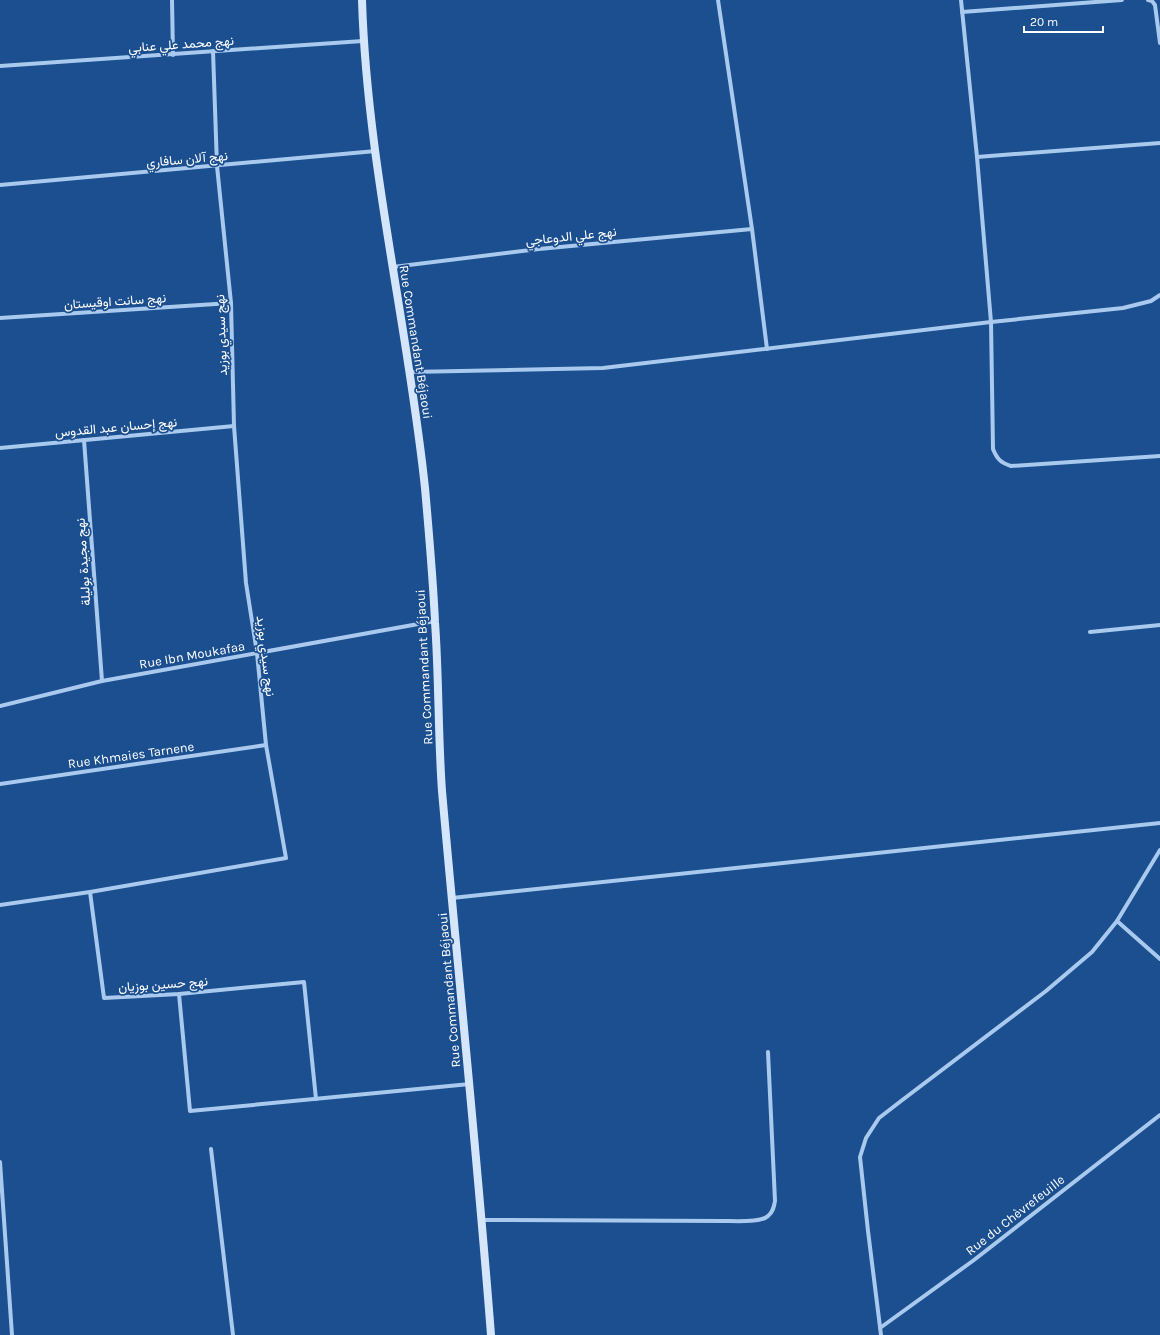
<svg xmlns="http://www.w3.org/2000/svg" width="1160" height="1335" font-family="Karla,Vazirmatn,sans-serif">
<rect width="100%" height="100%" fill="#1b4f8f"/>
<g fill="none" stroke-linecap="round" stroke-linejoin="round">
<g stroke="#a9c9ee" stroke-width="4">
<path d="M 172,0 L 173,55"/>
<path d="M 718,0 L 752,229 L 767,349"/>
<path d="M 961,0 L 977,157 L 991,322 L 993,449 C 997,459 1001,463 1011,466 L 1160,456"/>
<path d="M 1148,0 L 1152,1 L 1155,5 L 1160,43"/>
<path d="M 962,12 L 1122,0"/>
<path d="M 0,66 L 363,41"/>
<path d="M 977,157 L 1160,143"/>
<path d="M 0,185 L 376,151"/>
<path d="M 393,267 L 539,249 L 752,229"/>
<path d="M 0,318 L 231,303"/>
<path d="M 410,372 L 603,368 L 991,322 L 1123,308 L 1151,301 L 1160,295"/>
<path d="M 84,440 L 102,681"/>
<path d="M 0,448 L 234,426"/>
<path d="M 1090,632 L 1160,625"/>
<path d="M 0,706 L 102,681 L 435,621"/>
<path d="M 0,784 L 266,745"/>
<path d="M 90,892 L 104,998 L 179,994 L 304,982 L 316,1099"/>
<path d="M 452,898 L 1160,823"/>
<path d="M 0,905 L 90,892 L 286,858 L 266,745 L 257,653 L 246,583 L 234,426 L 231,303 L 217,166 L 213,51"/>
<path d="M 1117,921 L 1160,959"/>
<path d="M 179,994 L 190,1111 L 470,1084"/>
<path d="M 211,1149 L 233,1335"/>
<path d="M 0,1162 L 12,1335"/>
<path d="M 482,1220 L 723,1221 C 734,1221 761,1223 768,1216 C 773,1212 774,1207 775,1201 L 768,1052"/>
<path d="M 880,1328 L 974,1260 L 1160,1115"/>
<path d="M 881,1335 L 868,1231 L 860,1157 L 866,1138 L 879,1118 L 901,1101 L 1046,991 L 1092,952 L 1117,921 L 1160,850"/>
</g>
<path stroke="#d6e6fa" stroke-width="8" d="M 362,0 C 367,164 408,325 425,488 C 429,533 433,578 435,622 C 439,678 438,735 442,791 C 458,972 477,1153 491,1335"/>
</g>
<g text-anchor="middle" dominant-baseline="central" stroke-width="3.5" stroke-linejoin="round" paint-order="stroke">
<g font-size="13" fill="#fff" stroke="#1b4f8f">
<text transform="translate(181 44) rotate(-4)">نهج محمد علي عنابي</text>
<text transform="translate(187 159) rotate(-5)">نهج آلان سافاري</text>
<text transform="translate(571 236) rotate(-6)">نهج علي الدوعاجي</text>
<text transform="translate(115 301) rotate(-4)">نهج سانت اوقيستان</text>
<text transform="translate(221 335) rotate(-92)">نهج سيدي بوزيد</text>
<text transform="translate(416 342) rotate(81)">Rue Commandant Béjaoui</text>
<text transform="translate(116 427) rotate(-5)">نهج إحسان عبد القدوس</text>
<text transform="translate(83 562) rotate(-94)">نهج مجيدة بوليلة</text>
<text transform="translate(192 655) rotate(-10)">Rue Ibn Moukafaa</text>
<text transform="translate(266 656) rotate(83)">نهج سيدي بوزيد</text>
<text transform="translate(424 667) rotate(-93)">Rue Commandant Béjaoui</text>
<text transform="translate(131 755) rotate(-8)">Rue Khmaies Tarnene</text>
<text transform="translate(163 984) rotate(-4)">نهج حسين بوزيان</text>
<text transform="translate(449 990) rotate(-95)">Rue Commandant Béjaoui</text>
<text transform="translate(1015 1215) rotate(-38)">Rue du Chèvrefeuille</text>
</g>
</g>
<path d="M1024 26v6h79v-6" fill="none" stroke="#ffffff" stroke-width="2"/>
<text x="1030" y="26" font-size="12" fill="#ffffff" stroke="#1b4f8f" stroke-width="3" paint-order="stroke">20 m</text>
</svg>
